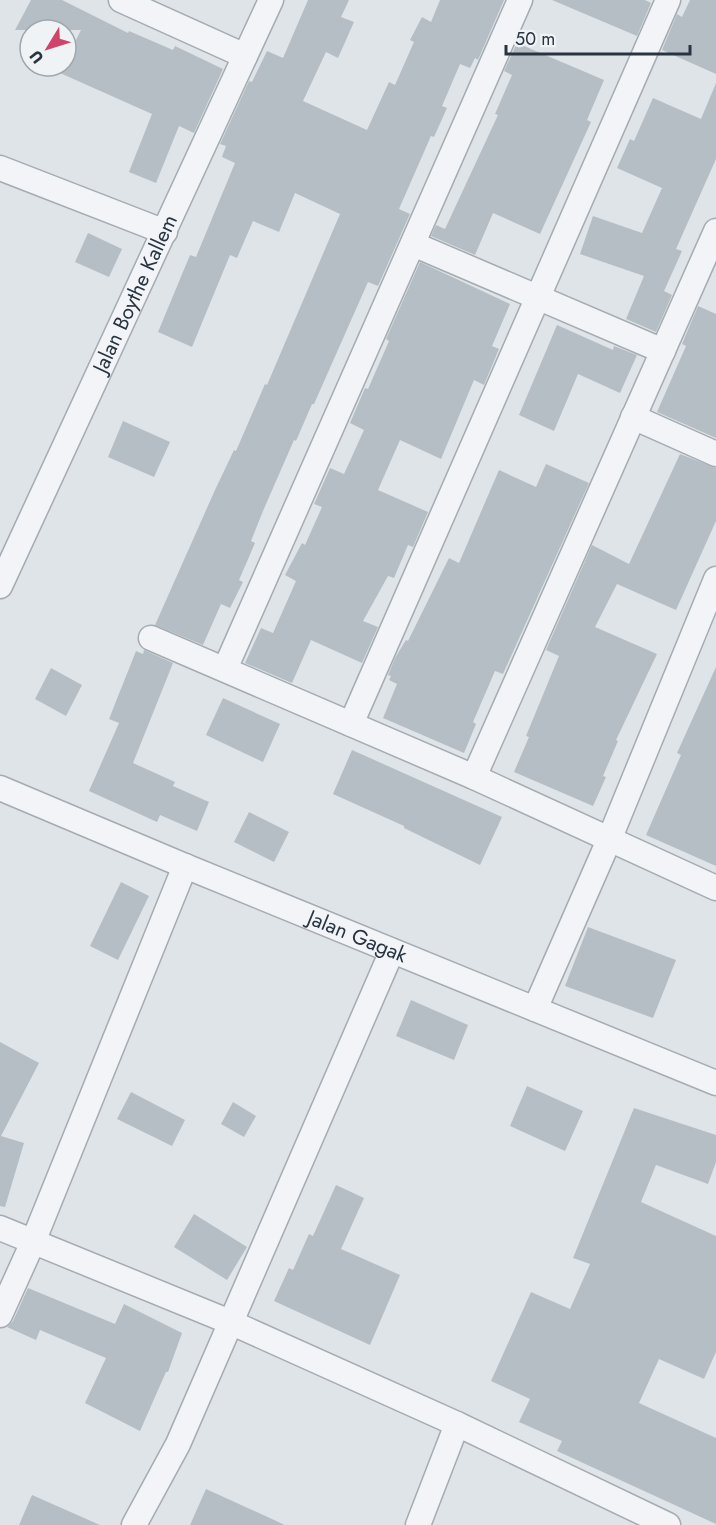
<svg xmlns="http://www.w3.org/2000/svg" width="716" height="1525" font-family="Jost,sans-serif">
<rect width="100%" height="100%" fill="#dfe4e8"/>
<g fill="#b6bec5">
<path d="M 31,0 L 62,0 L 128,33 L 129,31 L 173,50 L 175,46 L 223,69 L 194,133 L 179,126 L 156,183 L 129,172 L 152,114 L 60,73 L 63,66 L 66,66 L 66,60 L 81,30 L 15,30 Z"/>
<path d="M 308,0 L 349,0 L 341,17 L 354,22 L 338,58 L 326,52 L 303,101 L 367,130 L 389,82 L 395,85 L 414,42 L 410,40 L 422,17 L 431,22 L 440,0 L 504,0 L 478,60 L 475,58 L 470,68 L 460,64 L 442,106 L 447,108 L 434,137 L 431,136 L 399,209 L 410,214 L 378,286 L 368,282 L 314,404 L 312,404 L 296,441 L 294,440 L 263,511 L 251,541 L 255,543 L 239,580 L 243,582 L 230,608 L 221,604 L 203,645 L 155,625 L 215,490 L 234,450 L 236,451 L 265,384 L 267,385 L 340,214 L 295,193 L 279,232 L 253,221 L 237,258 L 230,255 L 192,347 L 158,332 L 190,255 L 196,257 L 235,163 L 222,157 L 226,146 L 220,144 L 249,81 L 252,82 L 267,51 L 283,58 Z"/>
<path d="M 552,0 L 645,0 L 651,3 L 637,36 Z"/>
<path d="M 690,0 L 716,0 L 716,74 L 662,50 L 677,14 L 682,17 Z"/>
<path d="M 517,43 L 604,80 L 587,120 L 591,122 L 540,234 L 493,213 L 475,255 L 431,236 L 436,225 L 445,229 L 498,115 L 495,114 L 512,75 L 504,71 Z"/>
<path d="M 716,83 L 716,159 L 676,249 L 682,251 L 664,291 L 672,295 L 656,332 L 626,319 L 644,276 L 580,254 L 593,216 L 642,233 L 662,188 L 617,168 L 630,139 L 634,141 L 653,98 L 701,119 Z"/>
<path d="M 88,233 L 122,249 L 109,277 L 75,262 Z"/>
<path d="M 420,262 L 510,304 L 492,346 L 499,349 L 484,385 L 474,380 L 441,459 L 400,440 L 378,490 L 428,512 L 413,547 L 408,545 L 394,578 L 388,576 L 363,621 L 378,627 L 362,663 L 311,640 L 292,683 L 245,663 L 261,628 L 273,633 L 296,581 L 285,575 L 302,543 L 305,545 L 322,507 L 314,504 L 330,468 L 344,474 L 364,430 L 350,423 L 365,388 L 368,389 L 389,341 L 386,339 Z"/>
<path d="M 698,306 L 716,314 L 716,438 L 657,412 L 686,346 L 682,344 Z"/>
<path d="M 557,325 L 613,350 L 614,346 L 637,355 L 620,393 L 578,374 L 554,431 L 519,415 Z"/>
<path d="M 123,421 L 170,442 L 154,477 L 108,457 Z"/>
<path d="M 680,454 L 716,468 L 716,521 L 676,610 L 617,584 L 595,627 L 657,654 L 616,740 L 618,741 L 603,776 L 606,777 L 593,806 L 514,772 L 529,737 L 526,736 L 559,656 L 546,650 L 592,545 L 629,564 Z"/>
<path d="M 546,464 L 589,483 L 503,674 L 495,671 L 473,722 L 476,724 L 464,753 L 383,718 L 397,684 L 389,680 L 391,676 L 388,675 L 395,658 L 406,640 L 408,641 L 449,558 L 459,563 L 499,470 L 536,487 Z"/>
<path d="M 144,650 L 173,663 L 133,763 L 175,782 L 173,786 L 209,802 L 197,831 L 160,815 L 157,822 L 89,791 L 119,723 L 109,719 L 136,651 L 143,654 Z"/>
<path d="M 716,667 L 716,866 L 646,835 L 681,755 L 677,753 Z"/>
<path d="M 51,668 L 82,685 L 66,716 L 35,699 Z"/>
<path d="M 223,698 L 280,724 L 263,762 L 206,735 Z"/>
<path d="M 352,750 L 502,817 L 480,865 L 404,828 L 404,826 L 333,794 Z"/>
<path d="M 249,812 L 289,832 L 274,862 L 234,842 Z"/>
<path d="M 121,882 L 149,896 L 118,960 L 90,946 Z"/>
<path d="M 588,927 L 676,960 L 653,1018 L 565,986 Z"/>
<path d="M 411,1000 L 468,1025 L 454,1060 L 396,1036 Z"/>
<path d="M 0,1042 L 39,1063 L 1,1136 L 24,1143 L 5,1207 L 0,1206 Z"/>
<path d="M 527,1086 L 583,1111 L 565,1151 L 510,1126 Z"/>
<path d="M 131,1092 L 185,1120 L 172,1146 L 117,1119 Z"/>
<path d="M 233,1102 L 256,1116 L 244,1137 L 221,1124 Z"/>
<path d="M 634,1108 L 716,1135 L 716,1162 L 708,1184 L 656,1165 L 641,1202 L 716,1236 L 716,1352 L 704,1379 L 659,1359 L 639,1403 L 716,1438 L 716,1524 L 557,1451 L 562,1441 L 519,1422 L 530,1399 L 491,1381 L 531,1292 L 570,1309 L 590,1264 L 573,1258 Z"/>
<path d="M 336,1185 L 364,1198 L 341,1249 L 400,1275 L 370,1345 L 274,1301 L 289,1268 L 293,1270 L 309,1234 L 313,1236 Z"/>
<path d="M 194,1214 L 247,1247 L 227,1280 L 174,1247 Z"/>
<path d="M 28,1288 L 115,1324 L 124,1304 L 182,1333 L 168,1372 L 166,1372 L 140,1431 L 85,1403 L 106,1358 L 40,1330 L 36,1340 L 7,1327 L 13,1321 Z"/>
<path d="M 206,1489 L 285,1525 L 190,1525 Z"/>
<path d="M 32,1495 L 100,1525 L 19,1525 Z"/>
</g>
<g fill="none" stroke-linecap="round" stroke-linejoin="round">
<defs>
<g id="minor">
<path d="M 121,0 L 245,56"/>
<path d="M 0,168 L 165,232"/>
<path d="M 413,244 L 663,351"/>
<path d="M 633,417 L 716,454"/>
<path id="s1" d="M 0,586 L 271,0"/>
<path d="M 151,638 L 474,777 L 716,888"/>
<path d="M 225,669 L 520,0"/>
<path d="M 351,724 L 668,0"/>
<path d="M 474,777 L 716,231"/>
<path id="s2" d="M 0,788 L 185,866 L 716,1083"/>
<path d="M 535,1009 L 609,840 L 716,579"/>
<path d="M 0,1228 L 230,1322 L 457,1424 L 668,1525"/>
<path d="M 0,1315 L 33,1242 L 185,866"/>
<path d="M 134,1525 L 178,1444 L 392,951"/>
<path d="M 418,1525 L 457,1424"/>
</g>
</defs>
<use href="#minor" stroke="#a4acb2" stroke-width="27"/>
<use href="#minor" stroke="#f2f4f7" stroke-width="24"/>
</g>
<g text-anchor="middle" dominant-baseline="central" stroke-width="4.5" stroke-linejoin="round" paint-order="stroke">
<g font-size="21" fill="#283440" stroke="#eff3f6">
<text stroke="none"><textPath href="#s1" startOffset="322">Jalan Boythe Kallem</textPath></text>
<text stroke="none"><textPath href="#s2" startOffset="387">Jalan Gagak</textPath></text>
</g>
</g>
<g transform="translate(48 48) rotate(232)"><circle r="28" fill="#eff3f6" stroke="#9fa7ad" stroke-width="1.5"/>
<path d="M0-4.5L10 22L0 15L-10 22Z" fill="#ce446a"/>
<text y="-9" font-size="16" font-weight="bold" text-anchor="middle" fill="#283440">U</text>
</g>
<path d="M506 45v9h184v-9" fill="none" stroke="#283440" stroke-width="3"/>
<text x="515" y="45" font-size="18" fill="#283440" stroke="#eff3f6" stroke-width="4.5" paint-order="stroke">50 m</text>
</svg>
